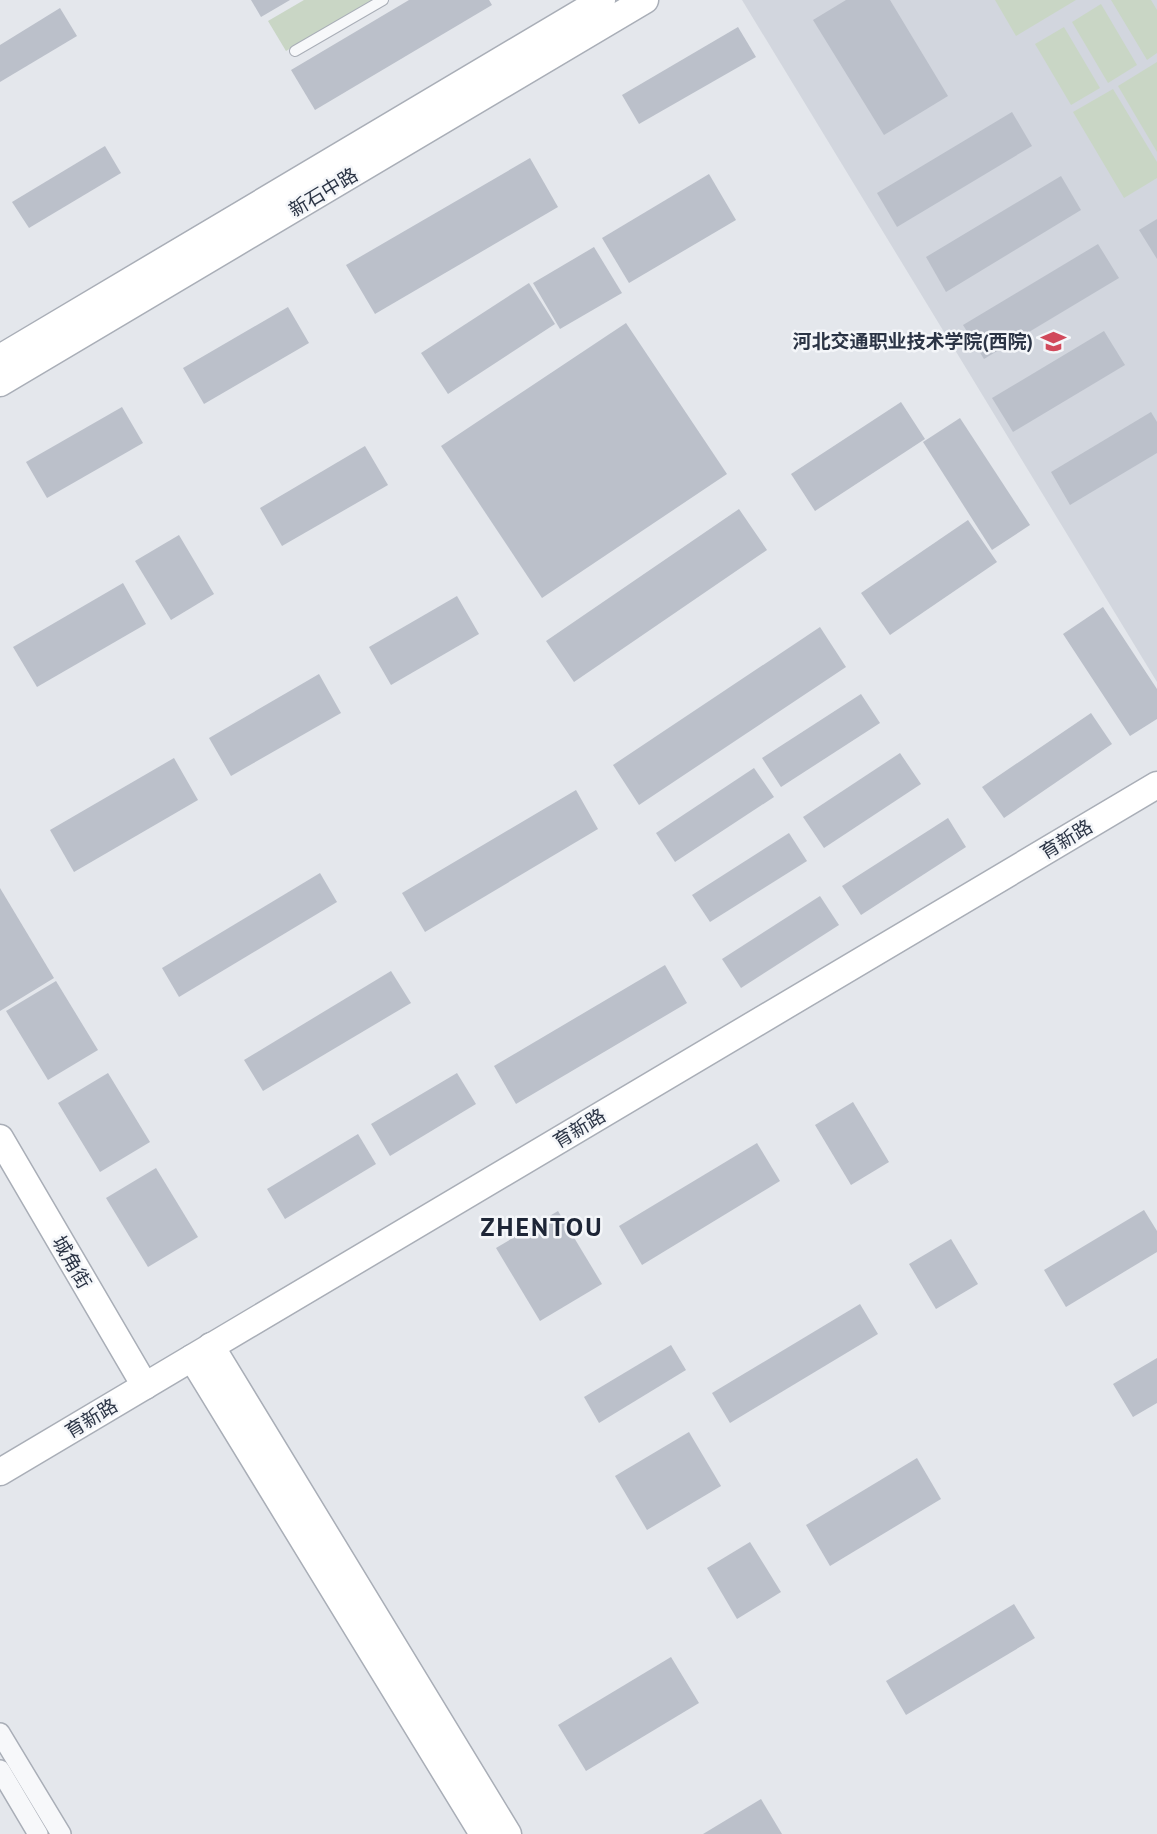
<svg xmlns="http://www.w3.org/2000/svg" width="1157" height="1834" font-family="'PT Sans','Noto Sans SC',sans-serif">
<rect width="100%" height="100%" fill="#e4e7ec"/>
<path fill="#d2d6de" d="M 742,0 L 1157,0 L 1157,682 Z"/>
<g fill="#c9d6c5">
<path d="M 304,0 L 374,0 L 286,51 L 268,21 Z"/>
<path d="M 995,0 L 1076,0 L 1016,36 Z"/>
<path d="M 1111,0 L 1151,0 L 1157,10 L 1157,53 L 1147,60 Z"/>
<path d="M 1101,4 L 1137,65 L 1108,83 L 1072,22 Z"/>
<path d="M 1064,27 L 1100,88 L 1071,105 L 1035,44 Z"/>
<path d="M 1157,62 L 1157,152 L 1118,86 Z"/>
<path d="M 1113,89 L 1157,162 L 1157,178 L 1124,198 L 1073,112 Z"/>
</g>
<g fill="#bbc0ca">
<path d="M 251,0 L 290,0 L 261,17 Z"/>
<path d="M 409,0 L 489,0 L 492,5 L 315,110 L 291,70 Z"/>
<path d="M 846,0 L 890,0 L 948,96 L 884,135 L 813,20 Z"/>
<path d="M 60,8 L 77,36 L 0,82 L 0,45 Z"/>
<path d="M 738,27 L 756,57 L 639,124 L 622,95 Z"/>
<path d="M 1012,112 L 1032,146 L 897,227 L 877,193 Z"/>
<path d="M 105,146 L 121,173 L 29,228 L 12,202 Z"/>
<path d="M 530,158 L 558,207 L 375,314 L 346,265 Z"/>
<path d="M 709,174 L 736,220 L 629,283 L 602,238 Z"/>
<path d="M 1061,176 L 1081,210 L 946,292 L 926,257 Z"/>
<path d="M 1157,219 L 1157,259 L 1139,230 Z"/>
<path d="M 1098,244 L 1119,278 L 984,359 L 963,325 Z"/>
<path d="M 594,247 L 622,293 L 560,329 L 533,283 Z"/>
<path d="M 529,283 L 555,324 L 448,394 L 421,353 Z"/>
<path d="M 288,307 L 309,343 L 204,404 L 183,368 Z"/>
<path d="M 626,323 L 727,474 L 542,598 L 441,446 Z"/>
<path d="M 1104,331 L 1125,365 L 1013,432 L 992,398 Z"/>
<path d="M 901,402 L 925,439 L 815,511 L 791,474 Z"/>
<path d="M 122,407 L 143,443 L 47,498 L 26,462 Z"/>
<path d="M 1151,412 L 1157,422 L 1157,453 L 1070,505 L 1051,472 Z"/>
<path d="M 960,418 L 1030,525 L 992,550 L 923,442 Z"/>
<path d="M 365,446 L 388,485 L 282,546 L 260,508 Z"/>
<path d="M 739,509 L 767,550 L 574,682 L 546,641 Z"/>
<path d="M 968,520 L 997,562 L 890,635 L 861,593 Z"/>
<path d="M 179,535 L 214,594 L 171,620 L 135,561 Z"/>
<path d="M 123,583 L 146,624 L 37,687 L 13,647 Z"/>
<path d="M 457,596 L 479,634 L 391,685 L 369,647 Z"/>
<path d="M 1103,607 L 1157,689 L 1157,719 L 1130,736 L 1063,634 Z"/>
<path d="M 820,627 L 846,667 L 639,805 L 613,765 Z"/>
<path d="M 319,674 L 341,713 L 231,776 L 209,738 Z"/>
<path d="M 861,694 L 880,723 L 781,787 L 762,758 Z"/>
<path d="M 1091,713 L 1112,744 L 1004,818 L 982,787 Z"/>
<path d="M 900,753 L 921,784 L 824,848 L 803,817 Z"/>
<path d="M 174,758 L 198,800 L 74,872 L 50,830 Z"/>
<path d="M 754,768 L 774,797 L 675,862 L 656,833 Z"/>
<path d="M 576,790 L 598,829 L 425,932 L 402,893 Z"/>
<path d="M 948,818 L 966,847 L 861,915 L 842,886 Z"/>
<path d="M 789,833 L 807,861 L 710,922 L 692,895 Z"/>
<path d="M 320,873 L 337,902 L 179,997 L 162,968 Z"/>
<path d="M 0,888 L 54,978 L 0,1011 Z"/>
<path d="M 820,896 L 839,925 L 741,988 L 722,959 Z"/>
<path d="M 665,965 L 687,1003 L 516,1104 L 494,1066 Z"/>
<path d="M 391,971 L 411,1003 L 263,1091 L 244,1060 Z"/>
<path d="M 56,981 L 98,1050 L 48,1080 L 6,1011 Z"/>
<path d="M 108,1073 L 150,1142 L 100,1172 L 58,1103 Z"/>
<path d="M 457,1073 L 476,1104 L 390,1156 L 371,1124 Z"/>
<path d="M 853,1102 L 889,1162 L 851,1185 L 815,1125 Z"/>
<path d="M 358,1134 L 376,1164 L 285,1219 L 267,1189 Z"/>
<path d="M 757,1143 L 780,1181 L 642,1265 L 619,1226 Z"/>
<path d="M 156,1168 L 198,1237 L 148,1267 L 106,1198 Z"/>
<path d="M 1144,1210 L 1157,1231 L 1157,1252 L 1066,1307 L 1044,1270 Z"/>
<path d="M 558,1211 L 602,1284 L 540,1321 L 496,1248 Z"/>
<path d="M 951,1239 L 978,1284 L 936,1309 L 909,1264 Z"/>
<path d="M 860,1304 L 878,1334 L 730,1423 L 712,1393 Z"/>
<path d="M 671,1345 L 686,1370 L 599,1423 L 584,1397 Z"/>
<path d="M 1157,1358 L 1157,1403 L 1133,1417 L 1113,1384 Z"/>
<path d="M 689,1432 L 721,1486 L 647,1530 L 615,1476 Z"/>
<path d="M 917,1458 L 941,1499 L 830,1566 L 806,1525 Z"/>
<path d="M 750,1542 L 781,1592 L 737,1619 L 707,1568 Z"/>
<path d="M 1014,1604 L 1035,1638 L 906,1715 L 886,1681 Z"/>
<path d="M 671,1657 L 699,1703 L 586,1771 L 558,1725 Z"/>
<path d="M 761,1799 L 782,1834 L 703,1834 Z"/>
</g>
<g fill="none" stroke-linecap="round" stroke-linejoin="round">
<defs>
<path id="lane" d="M 295,51 L 383,0"/>
<g id="street">
<path d="M 0,1733 L 61,1834"/>
<path d="M 0,1770 L 38,1834"/>
</g>
<g id="secondary">
<path d="M 0,358 L 602,0"/>
<path d="M 0,383 L 645,0"/>
<path d="M 0,1138 L 145,1386"/>
<path d="M 211,1346 L 508,1834"/>
<path d="M 192,1358 L 483,1834"/>
<path d="M 0,1472 L 1157,785"/>
</g>
</defs>
<use href="#lane" stroke="#a9aeb7" stroke-width="12"/>
<use href="#street" stroke="#a9aeb7" stroke-width="22"/>
<use href="#secondary" stroke="#a9aeb7" stroke-width="29"/>
<use href="#lane" stroke="#f7f8fa" stroke-width="10"/>
<use href="#street" stroke="#f7f8fa" stroke-width="19"/>
<use href="#secondary" stroke="#fff" stroke-width="26"/>
</g>
<defs>
<symbol id="university-bare" viewBox="-9 -9 18 18"><path d="M0-5L7-2L0 1L-7-2ZM-4 1L0 2.5L4 1V4Q0 6-4 4Z" fill="#d1495b" stroke="#f4f6f9" stroke-width="2.5" paint-order="stroke"/></symbol>
</defs>
<g fill-rule="evenodd">
<use href="#university-bare" x="1036" y="324" width="35" height="35"/>
</g>
<g text-anchor="middle" dominant-baseline="central" stroke-width="5" stroke-linejoin="round" paint-order="stroke">
<g font-size="19" fill="#2b3445" stroke="#f4f6f9">
<text transform="translate(323 192) rotate(-31)">新石中路</text>
<text transform="translate(1066 839) rotate(-31)">育新路</text>
<text transform="translate(579 1128) rotate(-31)">育新路</text>
<text transform="translate(72 1262) rotate(60)">城角街</text>
<text transform="translate(91 1418) rotate(-31)">育新路</text>
</g>
<g font-size="19" font-weight="bold" fill="#2b3445" stroke="#f4f6f9" text-anchor="end">
<text x="1033" y="341">河北交通职业技术学院(西院)</text>
</g>
<g font-size="26" font-weight="bold" letter-spacing="2" fill="#1d2536" stroke="#f4f6f9">
<text x="542" y="1226">ZHENTOU</text>
</g>
</g>
</svg>
